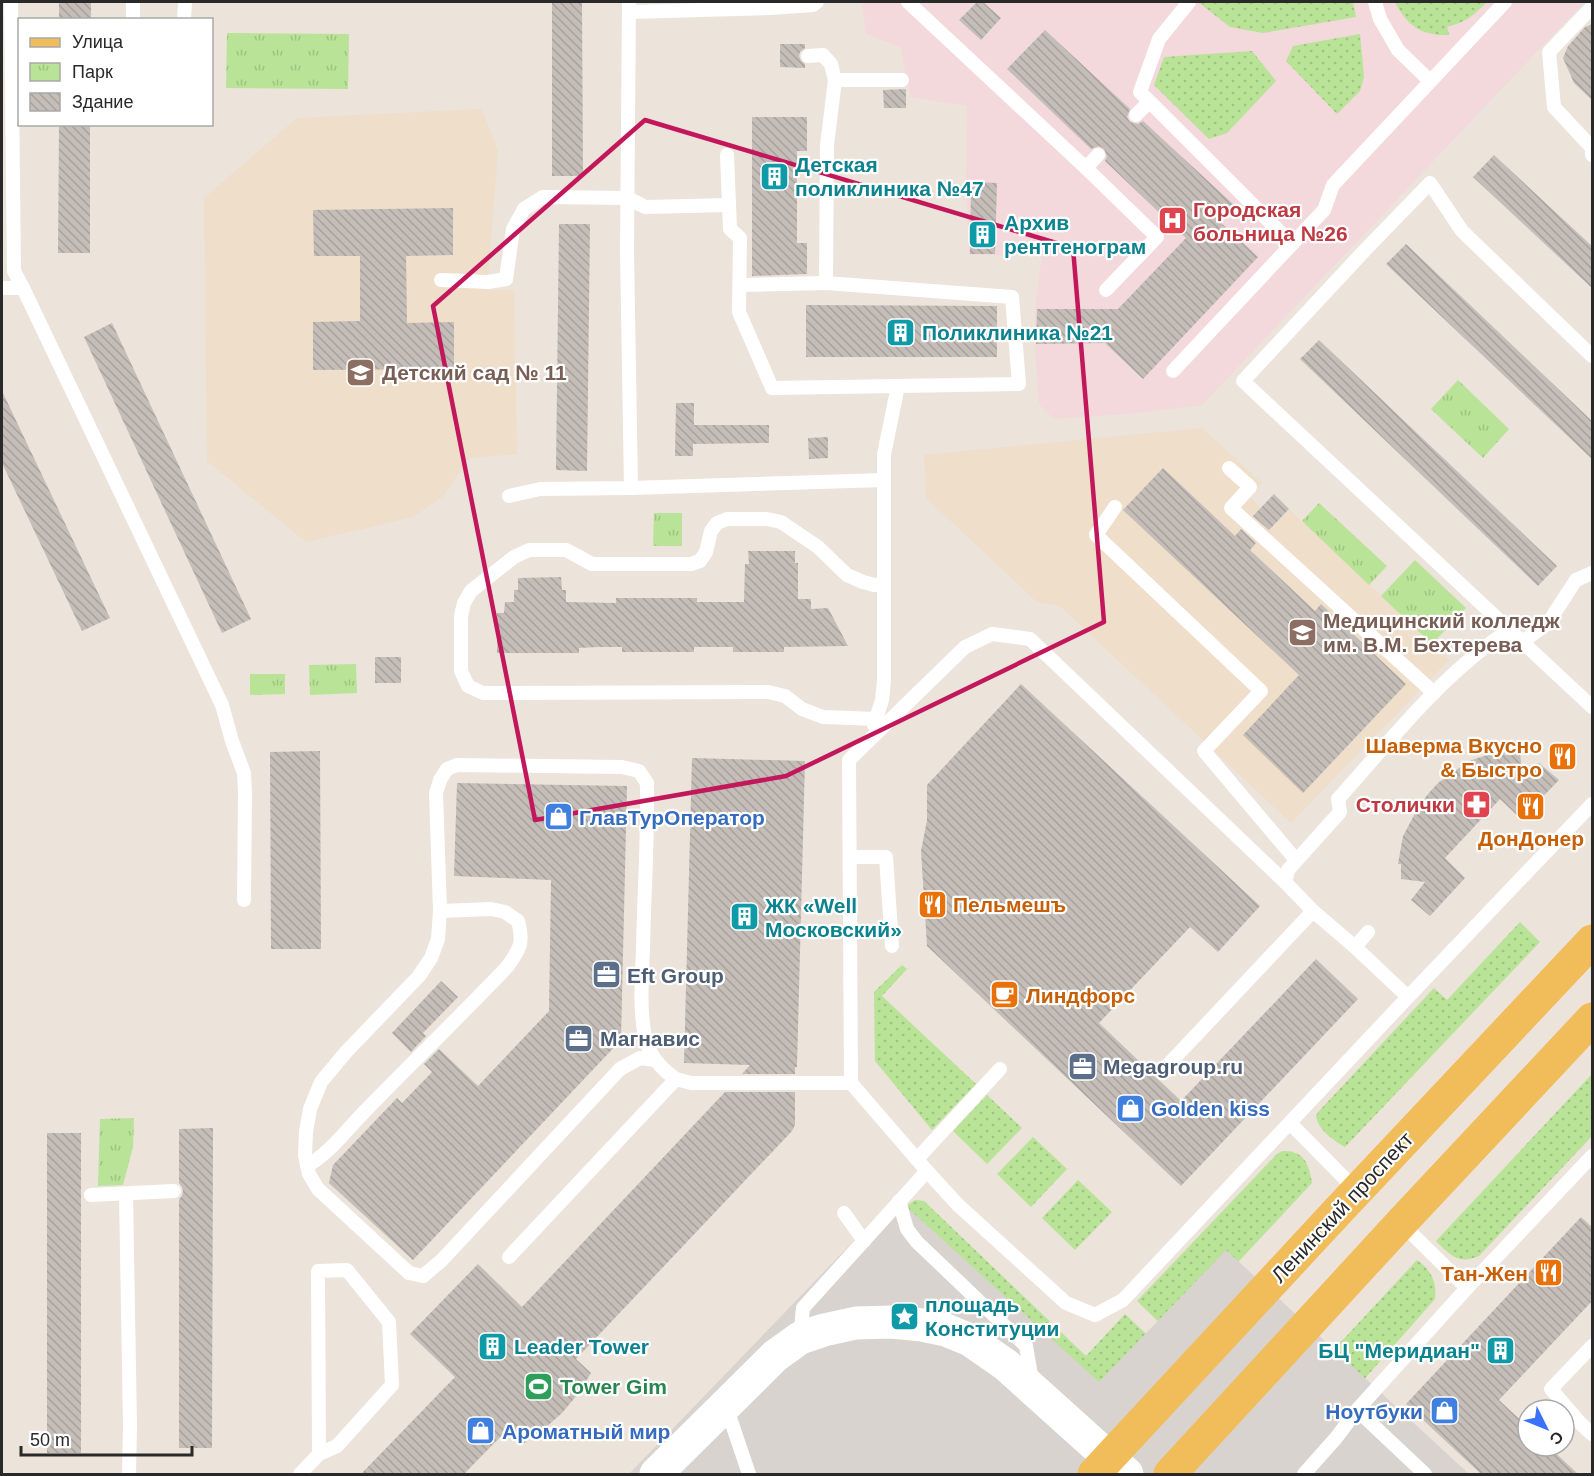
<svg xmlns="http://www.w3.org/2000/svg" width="1594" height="1476" font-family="Helvetica,sans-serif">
<defs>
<pattern id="grass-dots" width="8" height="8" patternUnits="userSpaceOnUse" patternTransform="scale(1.5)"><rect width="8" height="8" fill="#b9e397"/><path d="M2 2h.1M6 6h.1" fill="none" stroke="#9fc382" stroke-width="1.8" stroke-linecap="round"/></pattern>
<pattern id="park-tufts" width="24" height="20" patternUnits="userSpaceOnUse" patternTransform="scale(1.5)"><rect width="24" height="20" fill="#b9e397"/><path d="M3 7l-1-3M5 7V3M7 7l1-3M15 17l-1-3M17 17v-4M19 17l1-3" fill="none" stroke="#9fc382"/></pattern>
<pattern id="building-back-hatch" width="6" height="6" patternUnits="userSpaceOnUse" patternTransform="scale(1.5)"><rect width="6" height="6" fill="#c4bdb8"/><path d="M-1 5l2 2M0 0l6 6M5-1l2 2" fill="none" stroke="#a8a29e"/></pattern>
</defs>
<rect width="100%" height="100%" fill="#ece3db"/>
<g fill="#eedeca">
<path d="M 482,109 L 498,151 L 487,290 L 514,290 L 517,454 L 470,458 L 442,497 L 413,517 L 306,542 L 207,461 L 204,198 L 297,118 Z"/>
<path d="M 1202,428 L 1262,483 L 1250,496 L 1261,508 L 1258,511 L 1273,526 L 1289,509 L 1449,660 L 1291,823 L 1060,606 L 1037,602 L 926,498 L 924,455 Z"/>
</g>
<path fill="#f3d8dc" d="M 862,2 L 1584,2 L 1202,405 L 1127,414 L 1054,419 L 1039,404 L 1035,350 L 1035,309 L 1042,255 L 969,255 L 966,186 L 967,106 L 910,97 L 901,47 L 866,34 Z"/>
<g fill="url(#grass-dots)">
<path d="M 1198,2 L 1353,2 L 1356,17 L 1263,33 L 1230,27 Z"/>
<path d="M 1395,2 L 1487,2 C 1473,16 1466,22 1447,27 L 1449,35 C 1422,36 1407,26 1395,2 Z"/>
<path d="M 1360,34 L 1364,77 L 1360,91 L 1337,114 L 1286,61 L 1293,46 Z"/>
<path d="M 1252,51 L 1276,81 L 1227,133 L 1209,139 L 1154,85 L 1164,57 Z"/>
<path d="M 1520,922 L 1540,942 L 1345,1147 C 1333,1140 1317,1129 1316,1115 L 1320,1110 L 1434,988 L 1447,1000 Z"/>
<path d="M 902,965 L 907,969 L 882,996 L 976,1084 L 932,1130 L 875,1061 L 874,992 Z"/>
<path d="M 1592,1074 L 1592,1136 L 1479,1256 C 1458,1265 1450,1255 1436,1241 Z"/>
<path d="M 987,1095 L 1022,1128 L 987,1164 L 953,1131 Z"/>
<path d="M 1033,1137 L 1067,1169 L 1031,1207 L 997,1174 Z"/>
<path d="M 1282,1151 C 1304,1150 1309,1164 1312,1183 L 1171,1334 L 1137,1301 L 1277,1154 Z"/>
<path d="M 1078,1180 L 1112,1212 L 1075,1250 L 1042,1218 Z"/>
<path d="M 915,1200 L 924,1201 L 1086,1356 L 1125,1314 L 1158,1345 L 1108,1394 L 905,1210 L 908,1205 Z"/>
<path d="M 1417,1260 C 1431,1270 1437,1282 1435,1299 L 1360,1384 L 1328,1356 Z"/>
</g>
<g fill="url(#park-tufts)">
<path d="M 227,33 L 349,34 L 348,89 L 226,88 Z"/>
<path d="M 1458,380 L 1509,429 L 1483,458 L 1431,409 Z"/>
<path d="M 1319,503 L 1387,566 L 1369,585 L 1302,521 Z"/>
<path d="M 654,513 L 682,513 L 682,546 L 653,546 Z"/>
<path d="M 1415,560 L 1466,608 L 1432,644 L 1381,596 Z"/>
<path d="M 356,664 L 357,693 L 310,695 L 309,665 Z"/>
<path d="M 250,674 L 285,674 L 285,694 L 250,695 Z"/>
<path d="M 134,1118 L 133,1147 L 123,1185 L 98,1186 L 100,1119 Z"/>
</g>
<path fill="#d8d3ce" d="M 896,1197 L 1099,1382 L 1226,1250 L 1469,1474 L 629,1474 Z"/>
<g fill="url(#building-back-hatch)">
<rect x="59" y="2" width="32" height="18"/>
<path d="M 552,2 L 582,2 L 583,176 L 552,176 Z"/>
<path d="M 977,2 L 983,2 L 1001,18 L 981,40 L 959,20 Z"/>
<path d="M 1593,24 L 1593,101 L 1574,83 L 1563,58 L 1568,46 L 1585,27 Z"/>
<path d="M 1045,30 L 1130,109 L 1127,117 L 1130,122 L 1138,124 L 1143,121 L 1234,205 L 1219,221 L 1258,257 L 1143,379 L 1105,343 L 1036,344 L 1037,309 L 1118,309 L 1186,238 L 1105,161 L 1107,156 L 1104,149 L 1099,146 L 1091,149 L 1007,69 Z"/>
<path d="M 780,44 L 805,44 L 805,48 L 800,52 L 799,56 L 801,61 L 805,64 L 805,68 L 780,67 Z"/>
<path d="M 906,89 L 906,108 L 884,108 L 883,90 Z"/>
<path d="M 752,117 L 807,117 L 807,151 L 797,151 L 797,243 L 807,243 L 807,274 L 752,276 Z"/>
<path d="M 59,124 L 90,124 L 90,253 L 58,253 Z"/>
<path d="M 1494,155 L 1593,247 L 1593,289 L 1473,177 Z"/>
<path d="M 971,182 L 997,183 L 995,254 L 970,254 Z"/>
<path d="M 453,208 L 453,255 L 406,256 L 407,323 L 454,322 L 454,369 L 313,370 L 313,322 L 360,321 L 360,256 L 314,256 L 313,210 Z"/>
<path d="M 559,224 L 590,224 L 587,471 L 556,470 Z"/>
<path d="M 1406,244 L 1593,422 L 1593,460 L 1386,264 Z"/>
<path d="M 806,305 L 997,306 L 997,357 L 806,357 Z"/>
<path d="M 112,323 L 251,619 L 222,633 L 84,337 Z"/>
<path d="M 1319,340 L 1557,566 L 1538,586 L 1300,359 Z"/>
<path d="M 2,391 L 110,618 L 82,631 L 2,463 Z"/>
<path d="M 676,403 L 694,403 L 694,425 L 769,425 L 769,443 L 693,444 L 693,456 L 675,456 Z"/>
<path d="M 828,437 L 828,458 L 809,459 L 808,438 Z"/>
<path d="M 1163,468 L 1235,536 L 1241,529 L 1256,543 L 1250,550 L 1315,611 L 1321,604 L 1406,684 L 1303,793 L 1243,735 L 1299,675 L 1123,510 Z"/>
<path d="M 1274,494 L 1289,509 L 1269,530 L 1253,516 Z"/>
<path d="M 748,551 L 795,551 L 795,563 L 798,563 L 798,599 L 811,599 L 811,609 L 828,608 L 848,646 L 784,647 L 784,652 L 733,652 L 733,647 L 694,647 L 694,652 L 622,652 L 622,647 L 598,647 L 579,648 L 579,653 L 497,653 L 497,613 L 504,613 L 505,602 L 514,602 L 514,590 L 518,590 L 518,578 L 561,577 L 562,590 L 566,590 L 566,602 L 616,603 L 616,598 L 697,598 L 697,602 L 744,602 L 745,564 L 749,564 Z"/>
<rect x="375" y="657" width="26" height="26"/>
<path d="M 1021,684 L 1260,906 L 1218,952 L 1190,927 L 1099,1023 L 1181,1101 L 1316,959 L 1358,999 L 1181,1186 L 927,946 L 921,851 L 927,820 L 927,785 Z"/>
<path d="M 320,751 L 321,949 L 271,949 L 270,752 Z"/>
<path d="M 1504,751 L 1505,755 L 1520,753 L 1523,779 L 1539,763 L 1559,780 L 1521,819 L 1500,799 L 1445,858 L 1465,878 L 1430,916 L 1411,900 L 1425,882 L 1401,879 L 1401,864 L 1398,864 L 1403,836 L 1419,806 L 1428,794 L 1438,783 L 1469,761 L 1493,753 Z"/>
<path d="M 692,758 L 805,761 L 797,1067 L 795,1067 L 795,1074 L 742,1074 L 750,1065 L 684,1063 Z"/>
<path d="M 457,783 L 627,786 L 621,1040 L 413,1260 L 329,1183 L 333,1165 L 397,1098 L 402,1103 L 432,1072 L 424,1064 L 439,1049 L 478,1086 L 549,1011 L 551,880 L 454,876 Z"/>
<path d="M 441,981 L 458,997 L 423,1033 L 426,1036 L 411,1052 L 392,1033 Z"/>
<path d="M 725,1092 L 795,1092 L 795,1125 L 792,1131 L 576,1359 L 591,1373 L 578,1394 L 562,1413 L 544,1429 L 523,1444 L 508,1429 L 464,1474 L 361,1474 L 455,1377 L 410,1334 L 478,1264 L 522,1307 Z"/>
<path d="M 213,1128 L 212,1448 L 179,1448 L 179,1199 L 182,1196 L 183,1191 L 182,1187 L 179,1183 L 179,1129 Z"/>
<rect x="47" y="1133" width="34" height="320"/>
<path d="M 1581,1217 L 1593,1228 L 1593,1300 L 1499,1400 L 1528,1427 L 1528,1446 L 1548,1446 L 1578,1474 L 1481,1474 L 1406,1404 Z"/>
</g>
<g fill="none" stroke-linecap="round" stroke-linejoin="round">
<g stroke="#fff" stroke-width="14">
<path d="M 11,2 L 14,271 L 23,288"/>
<path d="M 133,2 L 133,20"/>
<path d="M 908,2 L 1086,168 L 1157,237 L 1106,290"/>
<path d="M 1189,2 L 1159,39 L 1140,92 L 1292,244"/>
<path d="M 1375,2 L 1380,19 L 1398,50 L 1430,81"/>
<path d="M 1592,7 L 1549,52 L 1554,107 L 1592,148 L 1592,155"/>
<path d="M 629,12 L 771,8 L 813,5 L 817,2"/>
<path d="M 184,20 L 185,2"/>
<path d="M 808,56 L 823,55 L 831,64 L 835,80 L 827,145 L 826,283"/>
<path d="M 835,80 L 902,80"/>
<path d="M 1136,115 L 1149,102"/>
<path d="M 727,155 L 730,229 L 740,238 L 739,312 L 772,388 L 898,386 L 884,454 L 884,681 L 882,700 L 874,725"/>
<path d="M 1086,168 L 1098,155"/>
<path d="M 441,280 L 488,282 L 506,279 L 513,229 L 524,209 L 543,197 L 628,198 L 645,207 L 729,205"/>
<path d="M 740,285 L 826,283 L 1012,297 L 1019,384 L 898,386"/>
<path d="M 2,288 L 23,288 L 222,705 L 232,741 L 244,773 L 245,793 L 244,900"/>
<path d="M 1592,356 L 1462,231 L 1430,183 L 1366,249 L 1243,381 L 1592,707"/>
<path d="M 1173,371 L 1324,210 L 1333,185 L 1505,2"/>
<path d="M 1229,468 L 1250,487 L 1231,508 L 1434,693"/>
<path d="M 631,488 L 884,480"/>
<path d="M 509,496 L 540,489 L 631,488 L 627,250 L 629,2"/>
<path d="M 1115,507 L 1096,535 L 1261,691 L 1204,751 L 1296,860"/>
<path d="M 1522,642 L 1548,623 L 1576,580 L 1592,573"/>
<path d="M 877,719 L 823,717 L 802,709 L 785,696 L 768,692 L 483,693 L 468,686 L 461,671 L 461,616 L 464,603 L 471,591 L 514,557 L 529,550 L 566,550 L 592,564 L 691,564 L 700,561 L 706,552 L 711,531 L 717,523 L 727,519 L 767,519 L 781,522 L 818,547 L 847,575 L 863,582 L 874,585 L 884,585"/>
<path d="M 850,857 L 886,857 L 892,946"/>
<path d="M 1285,882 L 1288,870 L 1340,812 L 1338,799 C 1391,740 1442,674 1509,630"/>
<path d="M 1355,947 L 1368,932"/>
<path d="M 655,1060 L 640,1058 L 620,1069 L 441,1261 L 423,1276 L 409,1273 L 318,1189 L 309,1174 L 305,1155 L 306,1132 L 310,1109 L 321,1082 L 346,1052 L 419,976 L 431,958 L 438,939 L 440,911 L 436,793 L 440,780 L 447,769 L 457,765 L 622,767 L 639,771 L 647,783 C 648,838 644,894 643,949 C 642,977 638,1023 649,1049 C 655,1062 664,1071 676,1079"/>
<path d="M 1167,1066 L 1313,911 L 1355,947 L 1408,997"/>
<path d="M 1290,1123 L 1357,1191"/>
<path d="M 917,1159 L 1000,1069"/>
<path d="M 307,1166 C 331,1152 348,1128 367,1109 C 414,1061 461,1015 507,967 C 520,949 524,943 518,921 L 505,912 L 491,909 L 440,911"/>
<path d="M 927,1171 L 957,1204 L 1066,1303 L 1095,1315 L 1123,1300 L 1408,997 L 1592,804"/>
<path d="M 126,1194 L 130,1425 L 129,1474"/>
<path d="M 91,1195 L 174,1191"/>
<path d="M 899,1201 L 907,1229 L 917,1242 L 1026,1346 L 1032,1381"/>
<path d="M 844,1213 L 864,1241"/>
<path d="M 1401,1223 L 1467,1288"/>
<path d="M 509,1257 L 676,1079 L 691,1083 L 851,1083"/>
<path d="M 800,1338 L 803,1308 L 927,1171 L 851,1083 L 849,760 L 965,647 L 992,634 L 1030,639 L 1285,882 L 1313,911"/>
<path d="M 1592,1346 L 1551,1389 L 1580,1423 L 1592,1434"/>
<path d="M 726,1406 L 749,1474"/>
<path d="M 1357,1410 L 1425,1474"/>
<path d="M 300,1474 L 319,1454 L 337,1446 L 392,1385 L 389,1322 L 347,1270 L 318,1271 L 319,1454"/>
<path d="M 1304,1474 L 1336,1438 L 1357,1410 L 1467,1288 L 1592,1156"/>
</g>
<path stroke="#fff" stroke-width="33" d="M 656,1474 L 775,1356 L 800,1338 L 824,1330 L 856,1323 L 892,1322 L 922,1325 L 946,1330 L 970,1340 L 1006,1365 L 1127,1474"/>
<g stroke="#f1bd5b" stroke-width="33">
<path d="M 1094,1474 L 1336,1213 L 1592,941"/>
<path d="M 1170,1474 L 1401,1223 L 1592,1019"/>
</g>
</g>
<path fill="none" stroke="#c2185b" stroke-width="4.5" stroke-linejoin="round" d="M 645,120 L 1073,248 L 1104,622 L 786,776 L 535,820 L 433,306 Z"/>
<defs>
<symbol id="building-square" viewBox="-11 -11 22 22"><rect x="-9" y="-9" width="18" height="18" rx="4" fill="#0f9aa8" stroke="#fff"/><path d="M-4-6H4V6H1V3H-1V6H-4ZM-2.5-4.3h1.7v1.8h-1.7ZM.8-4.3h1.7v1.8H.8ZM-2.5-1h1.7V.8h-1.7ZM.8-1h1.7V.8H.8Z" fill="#fff"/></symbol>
<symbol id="hospital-square" viewBox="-11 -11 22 22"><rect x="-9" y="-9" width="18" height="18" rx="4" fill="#e0444e" stroke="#fff"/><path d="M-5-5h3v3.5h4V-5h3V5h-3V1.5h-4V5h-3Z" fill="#fff"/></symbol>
<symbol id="school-square" viewBox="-11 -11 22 22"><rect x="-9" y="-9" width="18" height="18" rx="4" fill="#8d6e63" stroke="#fff"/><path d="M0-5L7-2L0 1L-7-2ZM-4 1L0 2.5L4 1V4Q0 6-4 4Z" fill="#fff"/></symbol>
<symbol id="university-square" viewBox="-11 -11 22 22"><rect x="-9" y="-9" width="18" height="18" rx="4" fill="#8d6e63" stroke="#fff"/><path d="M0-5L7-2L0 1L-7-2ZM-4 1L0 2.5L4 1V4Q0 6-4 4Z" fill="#fff"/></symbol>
<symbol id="restaurant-square" viewBox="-11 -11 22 22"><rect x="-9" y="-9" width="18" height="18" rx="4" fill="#e8710a" stroke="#fff"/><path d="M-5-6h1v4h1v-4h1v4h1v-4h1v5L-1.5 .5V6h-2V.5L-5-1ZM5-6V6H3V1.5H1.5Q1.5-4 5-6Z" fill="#fff"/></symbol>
<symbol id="pharmacy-square" viewBox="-11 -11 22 22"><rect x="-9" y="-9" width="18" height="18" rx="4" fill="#e0444e" stroke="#fff"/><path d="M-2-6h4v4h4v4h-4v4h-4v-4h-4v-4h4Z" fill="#fff"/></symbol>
<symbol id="shop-square" viewBox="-11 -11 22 22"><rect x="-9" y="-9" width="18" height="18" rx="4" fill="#3f7fe0" stroke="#fff"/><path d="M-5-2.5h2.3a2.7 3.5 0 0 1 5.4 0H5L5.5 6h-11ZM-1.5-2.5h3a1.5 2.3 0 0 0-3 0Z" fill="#fff"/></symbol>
<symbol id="office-square" viewBox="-11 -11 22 22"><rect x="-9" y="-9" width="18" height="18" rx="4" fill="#5c6f8a" stroke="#fff"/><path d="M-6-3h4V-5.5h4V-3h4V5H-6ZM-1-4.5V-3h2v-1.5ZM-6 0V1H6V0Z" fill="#fff"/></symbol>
<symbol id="cafe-square" viewBox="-11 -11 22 22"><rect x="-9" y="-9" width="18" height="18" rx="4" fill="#e8710a" stroke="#fff"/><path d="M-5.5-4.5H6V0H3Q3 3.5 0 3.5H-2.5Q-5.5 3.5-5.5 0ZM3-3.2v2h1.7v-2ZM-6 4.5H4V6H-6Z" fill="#fff"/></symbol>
<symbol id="sight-square" viewBox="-11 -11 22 22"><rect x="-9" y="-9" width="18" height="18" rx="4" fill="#0f9aa8" stroke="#fff"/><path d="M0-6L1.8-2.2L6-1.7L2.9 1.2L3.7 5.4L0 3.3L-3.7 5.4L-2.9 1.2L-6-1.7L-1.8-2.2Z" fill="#fff"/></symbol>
<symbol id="stadium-square" viewBox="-11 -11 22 22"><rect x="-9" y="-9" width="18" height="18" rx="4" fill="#2e9e5b" stroke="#fff"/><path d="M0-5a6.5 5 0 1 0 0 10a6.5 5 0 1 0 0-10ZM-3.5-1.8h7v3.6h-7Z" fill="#fff"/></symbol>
</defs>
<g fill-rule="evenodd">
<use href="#building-square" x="758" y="160" width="33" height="33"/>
<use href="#hospital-square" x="1156" y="204" width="33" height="33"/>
<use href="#building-square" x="966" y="218" width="33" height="33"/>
<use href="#building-square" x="884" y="316" width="33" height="33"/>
<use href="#school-square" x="344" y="356" width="33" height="33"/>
<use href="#university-square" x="1286" y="616" width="33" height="33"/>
<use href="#restaurant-square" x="1546" y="740" width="33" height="33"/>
<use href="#pharmacy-square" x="1460" y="788" width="33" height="33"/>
<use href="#restaurant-square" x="1514" y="790" width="33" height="33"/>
<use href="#shop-square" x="542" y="800" width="33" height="33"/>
<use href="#restaurant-square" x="916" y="888" width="33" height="33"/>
<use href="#building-square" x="728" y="900" width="33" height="33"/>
<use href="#office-square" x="590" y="958" width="33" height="33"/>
<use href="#cafe-square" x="988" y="978" width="33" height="33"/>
<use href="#office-square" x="562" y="1022" width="33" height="33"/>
<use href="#office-square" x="1066" y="1050" width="33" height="33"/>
<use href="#shop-square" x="1114" y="1092" width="33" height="33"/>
<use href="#restaurant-square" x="1532" y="1256" width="33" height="33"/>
<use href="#sight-square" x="888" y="1300" width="33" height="33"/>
<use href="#building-square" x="476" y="1330" width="33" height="33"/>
<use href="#building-square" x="1484" y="1334" width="33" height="33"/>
<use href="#stadium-square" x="522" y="1370" width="33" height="33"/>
<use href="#shop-square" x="1428" y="1394" width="33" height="33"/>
<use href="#shop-square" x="464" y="1414" width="33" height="33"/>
</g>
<g text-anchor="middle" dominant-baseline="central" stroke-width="4.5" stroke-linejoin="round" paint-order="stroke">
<g font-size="21" font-weight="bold" fill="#0d838f" stroke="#fff" text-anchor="start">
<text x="795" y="164">Детская<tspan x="795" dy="24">поликлиника №47</tspan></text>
<text x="1004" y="222">Архив<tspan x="1004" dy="24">рентгенограм</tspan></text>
<text x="922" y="332">Поликлиника №21</text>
<text x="765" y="905">ЖК «Well<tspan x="765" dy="24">Московский»</tspan></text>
<text x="925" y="1304">площадь<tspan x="925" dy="24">Конституции</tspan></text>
<text x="514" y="1346">Leader Tower</text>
<text x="1480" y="1350" text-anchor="end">БЦ "Меридиан"</text>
</g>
<g font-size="21" font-weight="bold" fill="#be3a42" stroke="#fff" text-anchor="start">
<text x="1193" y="209">Городская<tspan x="1193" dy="24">больница №26</tspan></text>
<text x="1455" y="804" text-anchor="end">Столички</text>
</g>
<g font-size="21" font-weight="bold" fill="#785e54" stroke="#fff" text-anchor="start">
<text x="382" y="372">Детский сад № 11</text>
<text x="1323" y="620">Медицинский колледж<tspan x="1323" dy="24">им. В.М. Бехтерева</tspan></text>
</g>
<g font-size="21" font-weight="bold" fill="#c56008" stroke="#fff" text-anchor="end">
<text x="1542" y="745">Шаверма Вкусно<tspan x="1542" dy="24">&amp; Быстро</tspan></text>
<text x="1531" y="838" text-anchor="middle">ДонДонер</text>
<text x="953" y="904" text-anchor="start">Пельмешъ</text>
<text x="1026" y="995" text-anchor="start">Линдфорс</text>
<text x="1528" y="1273">Тан-Жен</text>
</g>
<g font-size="21" font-weight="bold" fill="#366cbe" stroke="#fff" text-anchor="start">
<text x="579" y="817">ГлавТурОператор</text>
<text x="1151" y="1108">Golden kiss</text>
<text x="1423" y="1411" text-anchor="end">Ноутбуки</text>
<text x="502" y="1431">Ароматный мир</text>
</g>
<g font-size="21" font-weight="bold" fill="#4e5e75" stroke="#fff" text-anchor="start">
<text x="627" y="975">Eft Group</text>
<text x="600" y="1038">Магнавис</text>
<text x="1103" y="1066">Megagroup.ru</text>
</g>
<g font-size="21" fill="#292929" stroke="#fff">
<text transform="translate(1342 1207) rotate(-47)">Ленинский проспект</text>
</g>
<g font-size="21" font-weight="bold" fill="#27864d" stroke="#fff" text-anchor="start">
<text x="560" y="1386">Tower Gim</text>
</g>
</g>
<rect width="1594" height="1476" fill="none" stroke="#292929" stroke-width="6"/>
<rect x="18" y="18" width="195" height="108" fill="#ffffff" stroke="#a9a9a9" stroke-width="1.5"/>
<rect x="30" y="38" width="30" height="9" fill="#f1bd5b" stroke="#a9a9a9" stroke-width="1.5"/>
<text x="72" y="48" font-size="18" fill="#292929">Улица</text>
<rect x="30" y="63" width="30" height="18" fill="url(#park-tufts)" stroke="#a9a9a9" stroke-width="1.5"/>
<text x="72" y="78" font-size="18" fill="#292929">Парк</text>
<rect x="30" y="93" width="30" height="18" fill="url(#building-back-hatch)" stroke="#a9a9a9" stroke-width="1.5"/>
<text x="72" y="108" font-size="18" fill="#292929">Здание</text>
<g transform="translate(1546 1428) rotate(133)"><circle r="28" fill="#ffffff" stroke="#a9a9a9" stroke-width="1.5"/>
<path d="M0-4.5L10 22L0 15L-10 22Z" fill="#3973fb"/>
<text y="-9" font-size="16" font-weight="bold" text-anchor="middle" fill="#292929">С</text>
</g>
<path d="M21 1446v9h171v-9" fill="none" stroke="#292929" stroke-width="3"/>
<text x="30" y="1446" font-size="18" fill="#292929" stroke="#ffffff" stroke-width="4.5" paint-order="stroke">50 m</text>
</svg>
